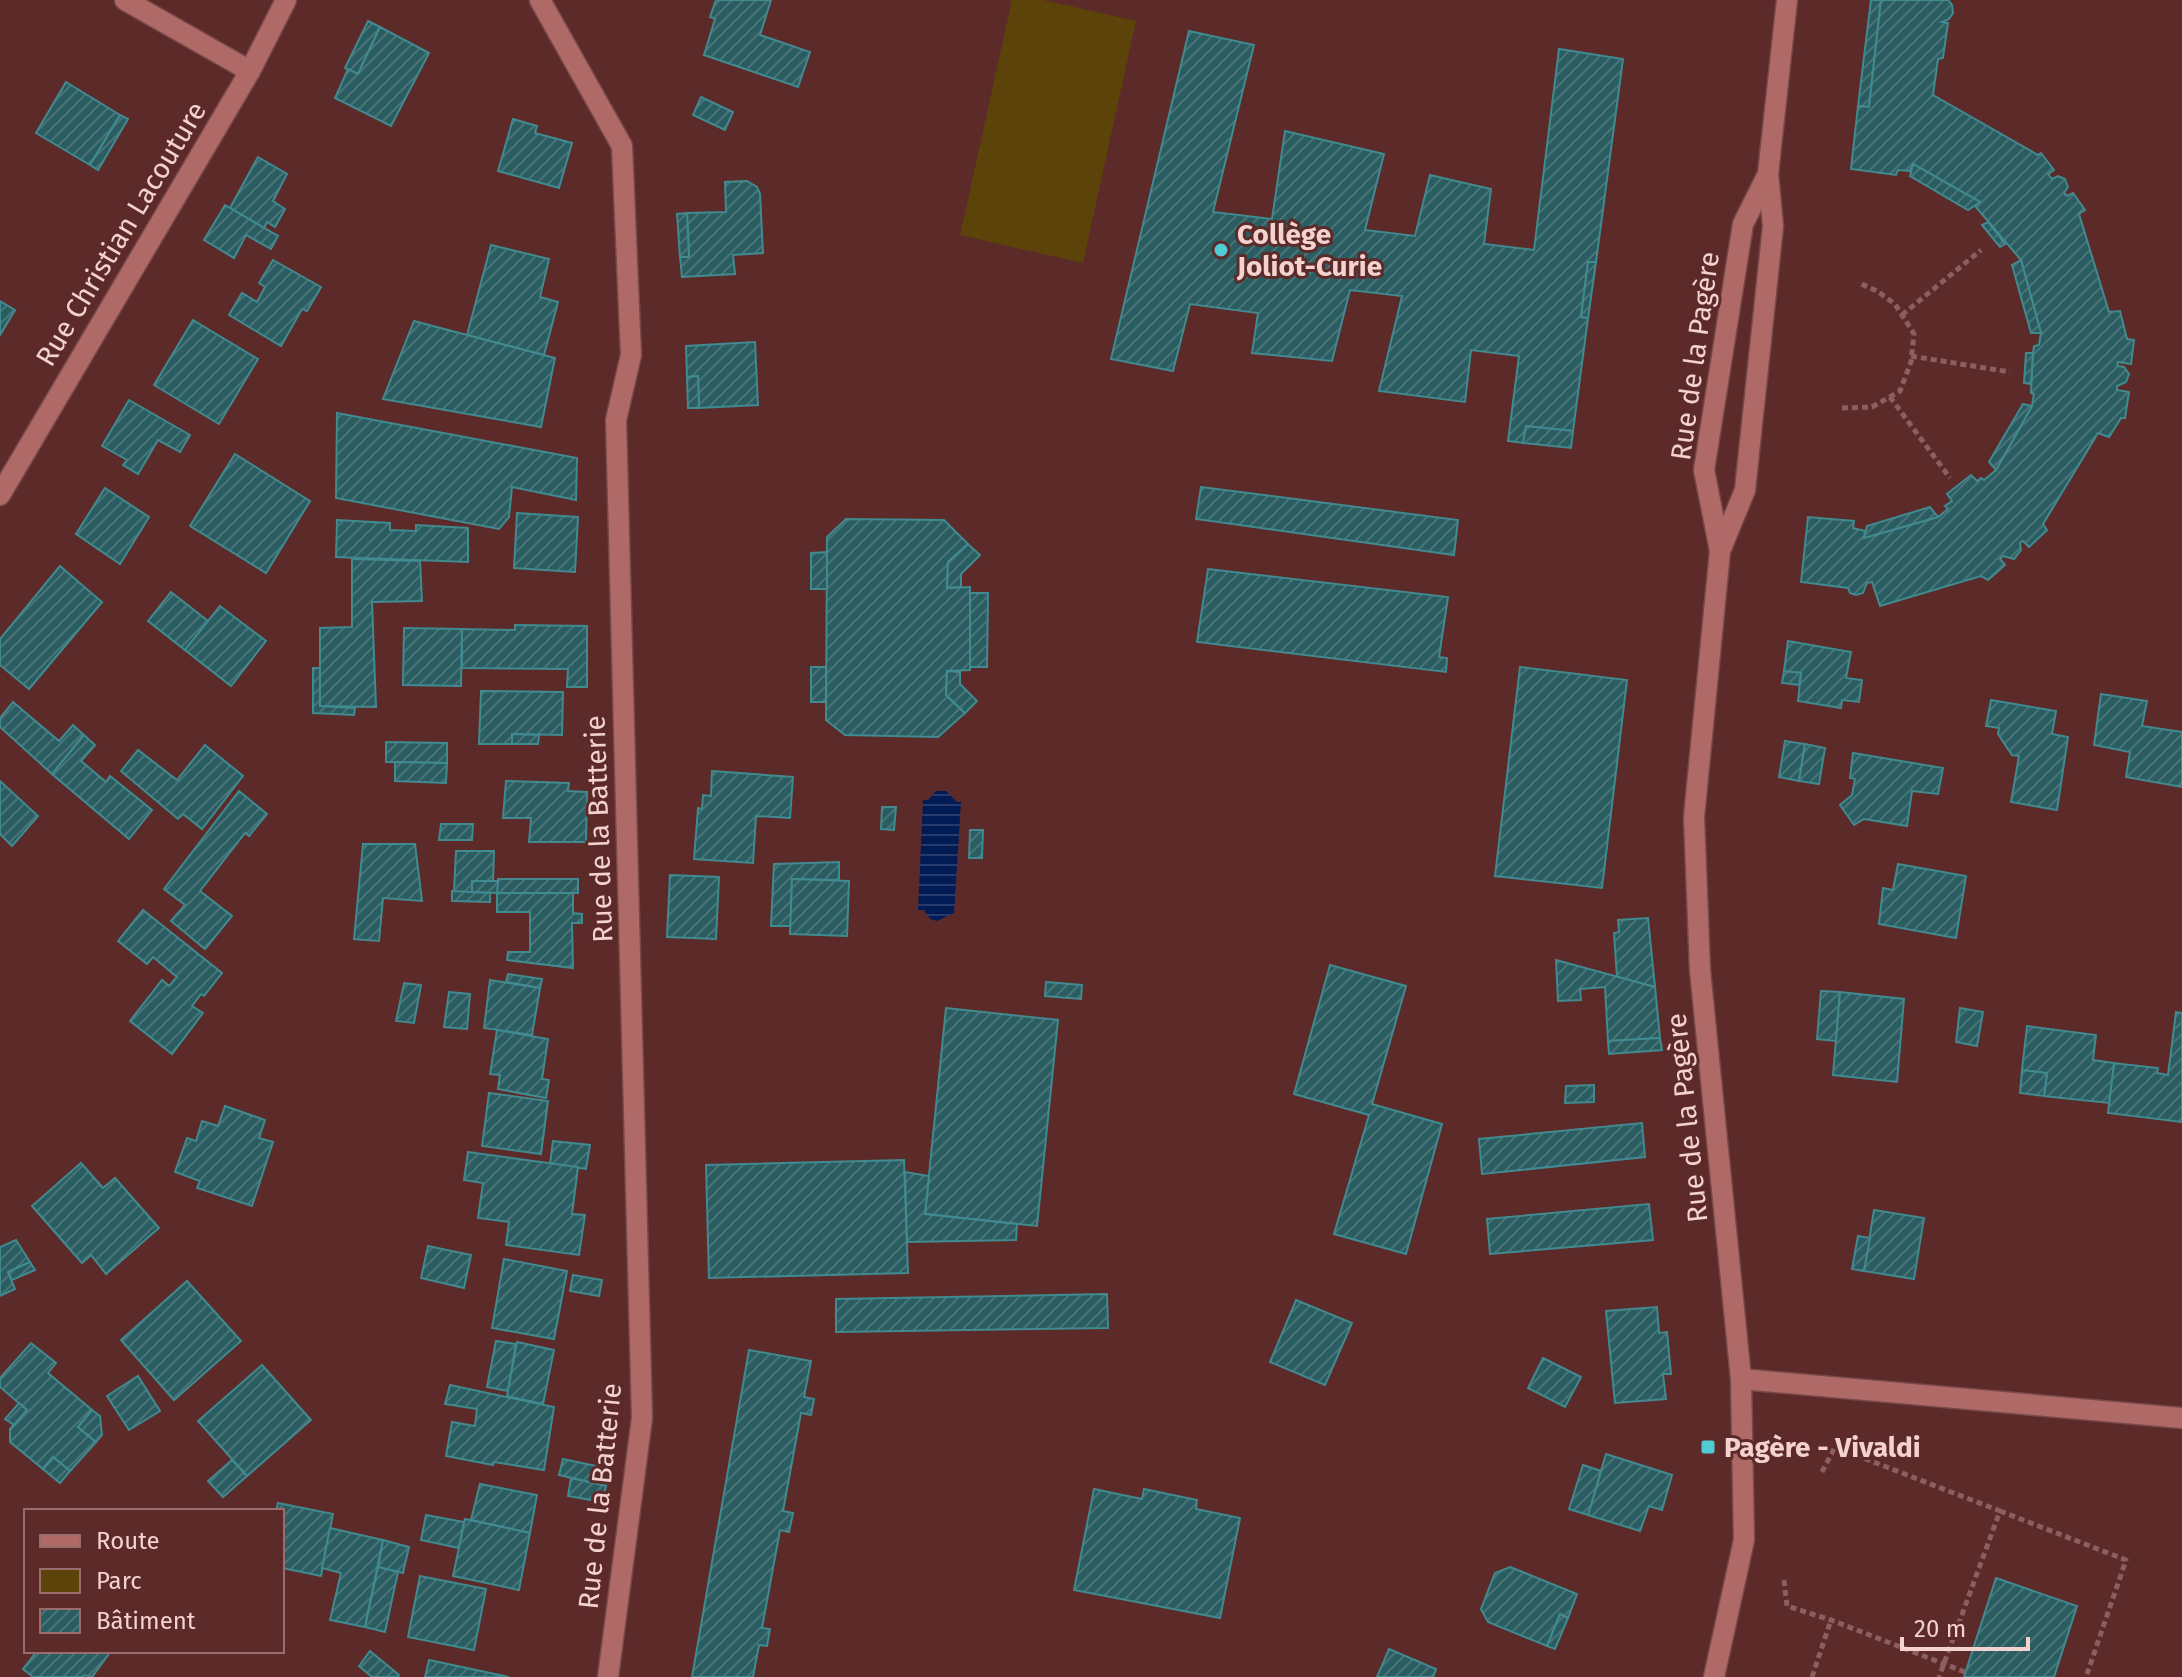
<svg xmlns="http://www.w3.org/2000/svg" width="2182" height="1677" font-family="'Fira Sans',sans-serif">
<defs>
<pattern id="water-rules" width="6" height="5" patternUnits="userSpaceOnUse" patternTransform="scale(2)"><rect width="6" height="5" fill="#011b54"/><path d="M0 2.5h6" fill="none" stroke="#263b6c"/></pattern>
<pattern id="building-hatch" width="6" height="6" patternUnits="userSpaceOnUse" patternTransform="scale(2)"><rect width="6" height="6" fill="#2a5d61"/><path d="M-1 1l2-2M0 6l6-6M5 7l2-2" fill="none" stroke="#497377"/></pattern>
</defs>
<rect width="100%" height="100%" fill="#5c2a29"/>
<path fill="#5c4309" d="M 1012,0 L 1043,0 L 1136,21 L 1083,263 L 960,235 Z"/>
<path fill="url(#water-rules)" d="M 936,791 L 946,791 L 957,802 L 961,802 L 954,913 L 937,921 L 930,919 L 924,910 L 918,910 L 923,800 L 928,800 Z"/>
<g fill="url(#building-hatch)" stroke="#408a90" stroke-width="2">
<path d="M 716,0 L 771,0 L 760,35 L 810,52 L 798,87 L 704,55 L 715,19 L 710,17 Z"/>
<path d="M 1871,0 L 1881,0 L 1869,107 L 1858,106 Z"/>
<path d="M 1881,0 L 1948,0 L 1952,5 L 1953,13 L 1949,19 L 1942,22 L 1948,23 L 1943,58 L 1938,59 L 1933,95 L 2038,155 L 2041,153 L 2054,170 L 2048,174 L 2052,179 L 2058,176 L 2065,179 L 2068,187 L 2064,193 L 2067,196 L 2073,193 L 2085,210 L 2079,214 L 2109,312 L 2120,311 L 2127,339 L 2134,340 L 2131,364 L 2118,362 L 2117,366 L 2124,367 L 2129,374 L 2126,382 L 2117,386 L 2117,390 L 2129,392 L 2125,418 L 2121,418 L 2109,437 L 2098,433 L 2043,524 L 2047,530 L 2029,547 L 2023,541 L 2020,543 L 2021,550 L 2014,559 L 2003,556 L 2000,559 L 2005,565 L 1988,580 L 1981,576 L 1880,606 L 1872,582 L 1867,583 L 1863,593 L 1856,595 L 1850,593 L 1848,588 L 1801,582 L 1808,517 L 1854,521 L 1853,528 L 1865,531 L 1864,538 L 1938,517 L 1948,509 L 1945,506 L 1952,501 L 1947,494 L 1971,475 L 1977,481 L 1981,478 L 1984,480 L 1996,470 L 2032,406 L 2034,394 L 2031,393 L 2033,353 L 2034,346 L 2039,345 L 2041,333 L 2021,260 L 1975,206 L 1980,202 L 1913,164 L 1910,171 L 1898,170 L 1896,175 L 1851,169 L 1858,106 L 1869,107 Z"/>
<path d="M 368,21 L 380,27 L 358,74 L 345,68 Z"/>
<path d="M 380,27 L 429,53 L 391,126 L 335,98 L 348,69 L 358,74 Z"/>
<path d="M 1189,31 L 1254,45 L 1213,212 L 1272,219 L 1285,131 L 1384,154 L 1365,230 L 1415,236 L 1430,175 L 1491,189 L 1484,244 L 1534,250 L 1559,49 L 1623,59 L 1596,262 L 1588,262 L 1581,317 L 1588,318 L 1573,431 L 1526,426 L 1523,443 L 1508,441 L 1519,356 L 1471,350 L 1465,402 L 1379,391 L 1402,296 L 1350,290 L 1332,361 L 1252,353 L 1258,313 L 1190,304 L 1173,371 L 1111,359 Z"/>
<path d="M 66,82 L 120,115 L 90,165 L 36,133 Z"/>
<path d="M 701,97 L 733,112 L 725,130 L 693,115 Z"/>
<path d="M 120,115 L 128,119 L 98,170 L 90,165 Z"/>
<path d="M 513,119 L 537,126 L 535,133 L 572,143 L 559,188 L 498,171 Z"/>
<path d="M 258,157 L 287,174 L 273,201 L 285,209 L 275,227 L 267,222 L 264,228 L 230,208 Z"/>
<path d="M 1913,164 L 1980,202 L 1968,210 L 1910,176 Z"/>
<path d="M 747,181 L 757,187 L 760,194 L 763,253 L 733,255 L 735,274 L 682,277 L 680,257 L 689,257 L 687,213 L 726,212 L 725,182 Z"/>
<path d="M 225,205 L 278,236 L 271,249 L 246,235 L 234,258 L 204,240 Z"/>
<path d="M 687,213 L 689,257 L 680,257 L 677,214 Z"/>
<path d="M 1988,222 L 2005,244 L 2000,247 L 1982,225 Z"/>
<path d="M 491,245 L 549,259 L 540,297 L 558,302 L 544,355 L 467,335 Z"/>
<path d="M 273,260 L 321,287 L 307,311 L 302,309 L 281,346 L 229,315 L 242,293 L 257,302 L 265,287 L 259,283 Z"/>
<path d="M 2021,260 L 2041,333 L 2031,333 L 2012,265 Z"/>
<path d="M 1588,262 L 1596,262 L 1588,318 L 1581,317 Z"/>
<path d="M 0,301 L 15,310 L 0,335 Z"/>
<path d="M 193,320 L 258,359 L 219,424 L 154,385 Z"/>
<path d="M 414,321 L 555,358 L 541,427 L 383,399 Z"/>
<path d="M 755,342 L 758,405 L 699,408 L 698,376 L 687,377 L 686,346 Z"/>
<path d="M 2026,353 L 2033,353 L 2031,384 L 2024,383 Z"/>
<path d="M 698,376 L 699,408 L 688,408 L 687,377 Z"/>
<path d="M 129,400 L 190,435 L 180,452 L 158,440 L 138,474 L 123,465 L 127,460 L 102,446 Z"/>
<path d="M 2023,404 L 2032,406 L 1996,470 L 1989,462 Z"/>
<path d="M 337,413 L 577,458 L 576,500 L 512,487 L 509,517 L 499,529 L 336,498 Z"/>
<path d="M 1526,426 L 1573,431 L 1571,448 L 1523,443 Z"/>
<path d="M 235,454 L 310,501 L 266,573 L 190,526 Z"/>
<path d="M 1201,487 L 1458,520 L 1454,555 L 1196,519 Z"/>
<path d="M 105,488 L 149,517 L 120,564 L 76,534 Z"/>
<path d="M 1930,507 L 1938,517 L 1864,538 L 1867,526 Z"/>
<path d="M 517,513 L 578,517 L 575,572 L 514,568 Z"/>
<path d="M 846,519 L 944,520 L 968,544 L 948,562 L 947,588 L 970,587 L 970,670 L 947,671 L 946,695 L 965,713 L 938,737 L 845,735 L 826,720 L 827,537 Z"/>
<path d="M 337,520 L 390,523 L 390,530 L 416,531 L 416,525 L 468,528 L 468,562 L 336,557 Z"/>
<path d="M 968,544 L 980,555 L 961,574 L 961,587 L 947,588 L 948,562 Z"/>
<path d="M 827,552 L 827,589 L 811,589 L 811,553 Z"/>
<path d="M 352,559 L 420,561 L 422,601 L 372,602 L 376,707 L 320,706 L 320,628 L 352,627 Z"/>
<path d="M 60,566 L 102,602 L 29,689 L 0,665 L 0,639 Z"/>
<path d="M 1208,569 L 1448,597 L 1439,657 L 1447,658 L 1446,672 L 1197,642 Z"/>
<path d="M 171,592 L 208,621 L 185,650 L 148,621 Z"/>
<path d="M 970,593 L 988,593 L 987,667 L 970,667 Z"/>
<path d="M 220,606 L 266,641 L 231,686 L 185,650 Z"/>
<path d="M 515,625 L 587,626 L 587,687 L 567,687 L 568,669 L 462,668 L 462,629 L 515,630 Z"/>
<path d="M 404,628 L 462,629 L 461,686 L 403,685 Z"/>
<path d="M 1788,641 L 1851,652 L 1846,678 L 1862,680 L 1859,702 L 1842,700 L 1841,708 L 1798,701 L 1801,673 L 1784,671 Z"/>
<rect x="811" y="667" width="15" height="35"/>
<path d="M 1520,667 L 1627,680 L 1602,888 L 1495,876 Z"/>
<path d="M 313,668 L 320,668 L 320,706 L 355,708 L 354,715 L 313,713 Z"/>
<path d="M 947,671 L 960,672 L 960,684 L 977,701 L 965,713 L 946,695 Z"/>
<path d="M 1784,671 L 1801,673 L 1799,685 L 1782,683 Z"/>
<path d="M 481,691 L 563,692 L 562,735 L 512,734 L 512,744 L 479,744 Z"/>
<path d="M 2101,694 L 2147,701 L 2142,726 L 2182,732 L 2182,787 L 2126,777 L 2130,752 L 2094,745 Z"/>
<path d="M 1991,700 L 2056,711 L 2052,734 L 2068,737 L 2057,810 L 2011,802 L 2019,756 L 2012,755 L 1998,734 L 1999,728 L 1986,726 Z"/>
<path d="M 13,702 L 59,741 L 73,725 L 84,735 L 52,774 L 0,727 L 0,718 Z"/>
<path d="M 512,734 L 539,735 L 538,744 L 512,744 Z"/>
<path d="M 84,735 L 95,745 L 81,761 L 106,782 L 110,776 L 152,810 L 129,839 L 52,774 Z"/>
<path d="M 1785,741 L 1805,744 L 1799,781 L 1779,777 Z"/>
<path d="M 386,742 L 447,743 L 447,763 L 386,762 Z"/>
<path d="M 1805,744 L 1825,748 L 1819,784 L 1799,781 Z"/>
<path d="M 205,745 L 243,776 L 202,829 L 183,814 L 178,819 L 121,771 L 138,750 L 177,780 Z"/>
<path d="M 1853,753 L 1943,768 L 1938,794 L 1912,791 L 1907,826 L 1864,819 L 1854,825 L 1840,805 L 1852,795 L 1855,779 L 1850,778 Z"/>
<path d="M 395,762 L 447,763 L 446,783 L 395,781 Z"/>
<path d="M 712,771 L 793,777 L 790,818 L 756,816 L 753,863 L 694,859 L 698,808 L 702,809 L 703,795 L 711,796 Z"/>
<path d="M 0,781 L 38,816 L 12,846 L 0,834 Z"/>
<path d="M 506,781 L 569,783 L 568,791 L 587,792 L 586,842 L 529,842 L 531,818 L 503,818 Z"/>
<path d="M 239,791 L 267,814 L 249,836 L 245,833 L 200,891 L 232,916 L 205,949 L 171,921 L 185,905 L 164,889 Z"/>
<path d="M 882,807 L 896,807 L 894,830 L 881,829 Z"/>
<path d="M 441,824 L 473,824 L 472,840 L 439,840 Z"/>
<path d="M 970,830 L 983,830 L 982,858 L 969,858 Z"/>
<path d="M 363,844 L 415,844 L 422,901 L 383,898 L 379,941 L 354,939 Z"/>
<path d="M 456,851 L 494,851 L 493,881 L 472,881 L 472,892 L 454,892 Z"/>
<path d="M 839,862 L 839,880 L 792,879 L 791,926 L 771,926 L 774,864 Z"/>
<path d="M 1898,864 L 1966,876 L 1956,938 L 1879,924 L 1883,888 L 1893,890 Z"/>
<path d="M 670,875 L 719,877 L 716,939 L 667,937 Z"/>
<path d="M 498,879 L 578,879 L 578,893 L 497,893 Z"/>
<path d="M 792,879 L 849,881 L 847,936 L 790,934 Z"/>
<path d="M 472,881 L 498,881 L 497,893 L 472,892 Z"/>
<path d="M 452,891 L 490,893 L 490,902 L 452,901 Z"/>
<path d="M 497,893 L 573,893 L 573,913 L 582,914 L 582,923 L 572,923 L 573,968 L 507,960 L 508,952 L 530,952 L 530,912 L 497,912 Z"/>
<path d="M 143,910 L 222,973 L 204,996 L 201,994 L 192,1006 L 203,1013 L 172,1054 L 130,1021 L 162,980 L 169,986 L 177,977 L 153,957 L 147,964 L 118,941 Z"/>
<path d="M 1648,918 L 1655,987 L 1617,977 L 1614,933 L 1619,932 L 1618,920 Z"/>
<path d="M 1556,960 L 1655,987 L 1660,1038 L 1608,1041 L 1605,987 L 1580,989 L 1581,1000 L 1558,1001 Z"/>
<path d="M 1330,965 L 1406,986 L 1372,1104 L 1442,1124 L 1406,1254 L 1334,1234 L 1369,1115 L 1294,1094 Z"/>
<path d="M 508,974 L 542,979 L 540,988 L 506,982 Z"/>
<path d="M 490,980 L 540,988 L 532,1035 L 484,1028 Z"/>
<path d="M 1046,982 L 1082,985 L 1081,999 L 1045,996 Z"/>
<path d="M 404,983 L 421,985 L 414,1023 L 396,1021 Z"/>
<path d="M 1821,991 L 1840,992 L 1836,1041 L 1817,1039 Z"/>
<path d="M 449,992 L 470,994 L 467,1029 L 444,1027 Z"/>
<path d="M 1840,992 L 1904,999 L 1897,1082 L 1833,1075 Z"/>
<path d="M 946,1008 L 1058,1020 L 1037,1226 L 925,1214 Z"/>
<path d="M 1960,1008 L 1983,1012 L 1977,1046 L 1956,1042 Z"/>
<path d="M 2176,1012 L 2182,1013 L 2182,1122 L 2108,1113 L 2114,1063 L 2158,1068 L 2157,1073 L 2168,1075 Z"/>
<path d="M 2027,1026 L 2096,1035 L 2093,1060 L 2114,1063 L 2109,1103 L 2044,1096 L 2047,1073 L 2022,1070 Z"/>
<path d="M 497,1030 L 548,1039 L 542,1079 L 549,1080 L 546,1098 L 498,1089 L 500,1075 L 490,1074 Z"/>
<path d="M 1660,1038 L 1662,1050 L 1609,1054 L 1608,1041 Z"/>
<path d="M 2022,1070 L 2047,1073 L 2044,1096 L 2020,1093 Z"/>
<path d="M 1594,1085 L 1594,1102 L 1565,1103 L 1566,1086 Z"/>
<path d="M 489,1093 L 548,1101 L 541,1154 L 482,1146 Z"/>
<path d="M 225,1106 L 265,1120 L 259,1138 L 273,1142 L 252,1206 L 197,1188 L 200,1181 L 175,1172 L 187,1138 L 196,1141 L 202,1121 L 218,1126 Z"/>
<path d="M 1642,1123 L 1645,1157 L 1482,1174 L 1479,1139 Z"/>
<path d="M 553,1141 L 590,1145 L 586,1169 L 550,1164 Z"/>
<path d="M 468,1152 L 578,1167 L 572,1214 L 585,1215 L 579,1255 L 506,1245 L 509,1222 L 478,1218 L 483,1183 L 464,1180 Z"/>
<path d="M 904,1160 L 908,1273 L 709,1278 L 706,1165 Z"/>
<path d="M 81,1163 L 103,1188 L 115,1178 L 159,1228 L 106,1274 L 91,1255 L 82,1263 L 32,1206 Z"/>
<path d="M 905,1172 L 929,1176 L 925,1214 L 1017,1224 L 1016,1240 L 907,1242 Z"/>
<path d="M 1649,1204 L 1653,1240 L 1490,1254 L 1487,1219 Z"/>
<path d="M 1874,1210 L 1924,1218 L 1914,1279 L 1864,1271 Z"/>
<path d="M 1858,1236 L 1870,1238 L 1864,1271 L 1852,1269 Z"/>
<path d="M 16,1240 L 30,1262 L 8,1272 L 15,1289 L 0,1296 L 0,1247 Z"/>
<path d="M 428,1246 L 471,1255 L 464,1288 L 421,1278 Z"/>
<path d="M 504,1259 L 567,1271 L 554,1339 L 492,1328 Z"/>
<path d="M 30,1262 L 35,1270 L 12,1280 L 8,1272 Z"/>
<path d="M 573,1275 L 602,1280 L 599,1296 L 570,1291 Z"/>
<path d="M 187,1281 L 241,1341 L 174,1400 L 121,1340 Z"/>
<path d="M 1107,1294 L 1108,1328 L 836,1332 L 836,1299 Z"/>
<path d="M 1296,1300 L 1352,1323 L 1325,1385 L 1270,1362 Z"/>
<path d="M 1657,1307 L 1659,1333 L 1667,1332 L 1671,1374 L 1663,1374 L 1666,1399 L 1615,1403 L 1606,1311 Z"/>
<path d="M 496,1341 L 516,1344 L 508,1391 L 487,1387 Z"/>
<path d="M 517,1342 L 554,1350 L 543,1404 L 507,1396 Z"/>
<path d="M 31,1343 L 56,1363 L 48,1373 L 92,1410 L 78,1427 L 96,1442 L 70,1471 L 53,1457 L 43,1469 L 10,1442 L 10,1429 L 27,1410 L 0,1387 L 0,1378 Z"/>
<path d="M 749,1350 L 811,1361 L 804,1397 L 814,1399 L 811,1415 L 801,1413 L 783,1511 L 793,1513 L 789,1532 L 780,1530 L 762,1628 L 770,1629 L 767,1646 L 759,1645 L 753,1677 L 692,1677 Z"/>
<path d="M 1543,1358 L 1581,1377 L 1565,1407 L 1528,1388 Z"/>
<path d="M 262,1365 L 311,1420 L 247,1476 L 198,1421 Z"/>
<path d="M 138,1376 L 160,1411 L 129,1430 L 107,1396 Z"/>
<path d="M 450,1385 L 554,1407 L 544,1470 L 494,1462 L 493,1465 L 446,1456 L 452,1422 L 475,1426 L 477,1409 L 445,1404 Z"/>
<path d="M 19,1403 L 27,1410 L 14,1425 L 5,1419 Z"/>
<path d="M 92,1410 L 100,1416 L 102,1435 L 96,1442 L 78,1427 Z"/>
<path d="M 1606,1454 L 1672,1475 L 1662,1510 L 1649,1506 L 1640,1531 L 1588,1515 Z"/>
<path d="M 53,1457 L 70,1471 L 60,1483 L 43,1469 Z"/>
<path d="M 563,1459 L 610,1469 L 606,1486 L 559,1475 Z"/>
<path d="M 232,1460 L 247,1476 L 223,1497 L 208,1481 Z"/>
<path d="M 1583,1465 L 1601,1471 L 1588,1515 L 1569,1509 Z"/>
<path d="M 571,1478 L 606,1486 L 602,1502 L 568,1496 Z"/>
<path d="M 480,1484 L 537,1495 L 530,1533 L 471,1520 Z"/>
<path d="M 1094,1489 L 1142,1499 L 1144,1489 L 1197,1500 L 1196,1509 L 1240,1518 L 1220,1618 L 1074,1590 Z"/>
<path d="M 278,1503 L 333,1514 L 321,1576 L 282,1568 L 282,1511 L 276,1511 Z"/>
<path d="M 426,1515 L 464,1522 L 459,1548 L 421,1540 Z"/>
<path d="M 465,1519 L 530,1533 L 519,1590 L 453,1576 Z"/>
<path d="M 330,1528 L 383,1540 L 365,1627 L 330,1620 L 341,1573 L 322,1568 Z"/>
<path d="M 383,1540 L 409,1547 L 403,1573 L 378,1567 Z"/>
<path d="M 378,1567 L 398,1572 L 385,1632 L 365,1627 Z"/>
<path d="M 1510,1567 L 1577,1594 L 1568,1618 L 1560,1614 L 1547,1646 L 1488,1622 L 1481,1609 L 1495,1573 Z"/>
<path d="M 420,1576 L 486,1589 L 474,1650 L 408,1637 Z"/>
<path d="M 1996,1578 L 2077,1606 L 2054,1677 L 1964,1677 Z"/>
<path d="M 1560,1614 L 1568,1618 L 1555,1649 L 1547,1646 Z"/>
<path d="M 1389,1649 L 1436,1669 L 1433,1677 L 1377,1677 Z"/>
<path d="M 37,1651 L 111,1651 L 92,1677 L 84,1675 L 82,1677 L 33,1677 L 23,1669 Z"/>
<path d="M 370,1651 L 399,1675 L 398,1677 L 372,1677 L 359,1666 Z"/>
<path d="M 429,1660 L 509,1677 L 425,1677 Z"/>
</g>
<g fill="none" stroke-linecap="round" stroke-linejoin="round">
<defs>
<g id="minor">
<path d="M 125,0 L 250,71"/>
<path d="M 540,0 L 622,146 L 631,355 L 616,420 L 642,1418 L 608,1677"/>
<path d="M 0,495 L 250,71 L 286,0"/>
<path d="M 1720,551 L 1704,470 L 1743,224 L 1768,174"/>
<path d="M 1741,1379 L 2182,1418"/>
<path d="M 1714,1677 L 1744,1540 L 1741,1379 L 1700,970 L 1694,817 L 1720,551 L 1745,490 L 1773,226 L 1768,174 L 1787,0"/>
</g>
</defs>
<use href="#minor" stroke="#774847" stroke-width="23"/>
<g stroke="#8b5f5d" stroke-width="5" stroke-dasharray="6 4" stroke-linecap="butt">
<path d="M 1902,315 L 1981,250"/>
<path d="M 1911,356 L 2010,372"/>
<path d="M 1890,397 L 1950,478"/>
<path d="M 1842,408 L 1872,407 L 1900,391 L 1911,362 L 1914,334 L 1895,304 L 1877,291 L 1859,283"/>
<path d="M 1822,1472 L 1835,1447 L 2000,1511 L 1939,1677"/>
<path d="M 2000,1511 L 2126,1560 L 2086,1677"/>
<path d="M 1784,1580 L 1787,1606 L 1831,1620 L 1965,1672"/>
<path d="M 1812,1677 L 1831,1620"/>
</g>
<use href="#minor" stroke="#af6a68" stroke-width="20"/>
</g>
<g fill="#51ccd5" stroke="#5c2a29" stroke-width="3">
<circle cx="1221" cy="250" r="8"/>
<rect x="1700" y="1439" width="16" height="16" rx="4"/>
</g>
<g text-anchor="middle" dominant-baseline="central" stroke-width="6" stroke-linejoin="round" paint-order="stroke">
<g font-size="28" fill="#f3d2d0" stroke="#5c2a29">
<text transform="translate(121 234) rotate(-59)">Rue Christian Lacouture</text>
<text transform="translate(1695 356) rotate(-82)">Rue de la Pagère</text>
<text transform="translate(599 829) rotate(-92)">Rue de la Batterie</text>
<text transform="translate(1687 1118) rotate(-96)">Rue de la Pagère</text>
<text transform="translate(600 1496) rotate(-84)">Rue de la Batterie</text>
</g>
<g font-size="28" font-weight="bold" fill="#f3d2d0" stroke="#5c2a29" text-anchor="start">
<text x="1237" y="234">Collège<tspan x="1237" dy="32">Joliot-Curie</tspan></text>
<text x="1724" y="1447">Pagère - Vivaldi</text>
</g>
</g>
<rect x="24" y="1509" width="260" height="144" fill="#5c2a29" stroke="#986d6c" stroke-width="2"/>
<rect x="40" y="1535" width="40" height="12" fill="#af6a68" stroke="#986d6c" stroke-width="2"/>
<text x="96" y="1549" font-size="24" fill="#f3d2d0">Route</text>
<rect x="40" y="1569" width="40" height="24" fill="#5c4309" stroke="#986d6c" stroke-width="2"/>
<text x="96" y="1589" font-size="24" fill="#f3d2d0">Parc</text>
<rect x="40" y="1609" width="40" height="24" fill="url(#building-hatch)" stroke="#986d6c" stroke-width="2"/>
<text x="96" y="1629" font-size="24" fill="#f3d2d0">Bâtiment</text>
<path d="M1902 1637v12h126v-12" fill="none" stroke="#f3d2d0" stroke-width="4"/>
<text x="1914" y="1637" font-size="24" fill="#f3d2d0" stroke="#5c2a29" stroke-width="6" paint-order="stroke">20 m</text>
</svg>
